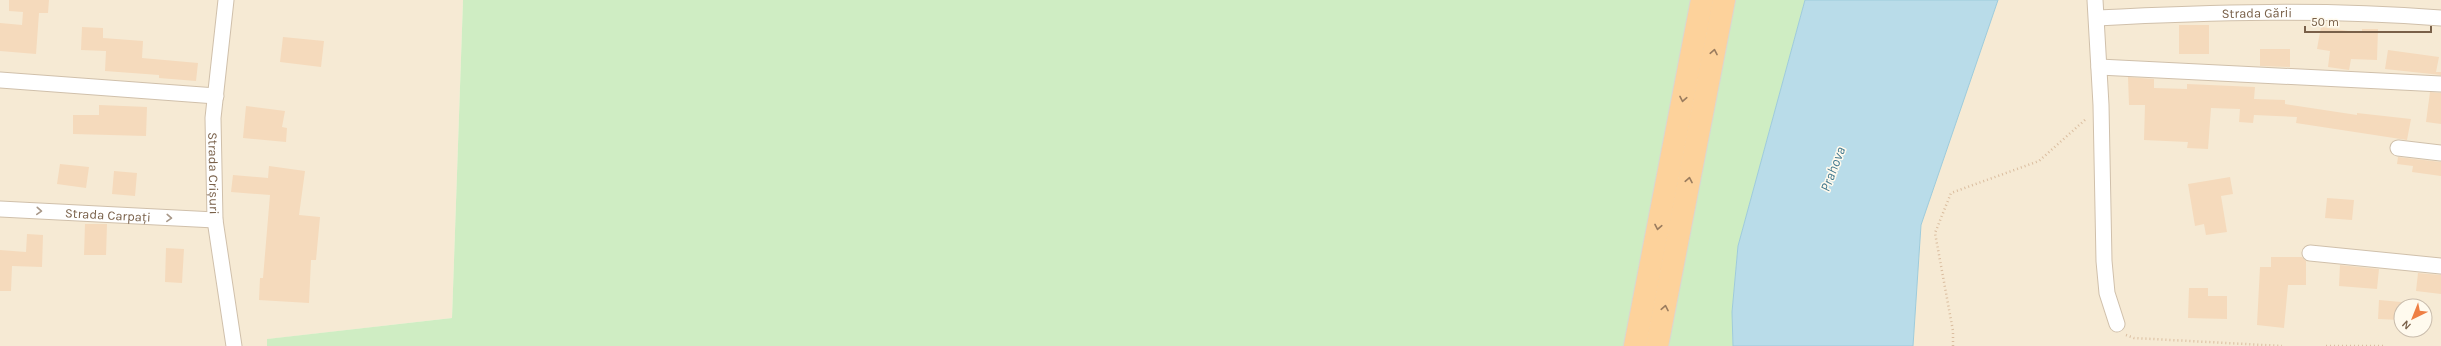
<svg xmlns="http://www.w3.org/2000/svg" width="2441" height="346" font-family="Karla,sans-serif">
<rect width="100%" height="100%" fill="#fef7e6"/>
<g fill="#f6ead4" fill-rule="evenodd">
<path d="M 0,0 L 463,0 L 452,318 L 268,339 L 267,346 L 0,346 Z"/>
<path d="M 1998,0 L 2441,0 L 2441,346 L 1913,346 L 1921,225 ZM 2401,306 L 2425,306 L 2425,330 L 2401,330 Z"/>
</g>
<path fill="#cfedc3" d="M 463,0 L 1805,0 L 1738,246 L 1732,312 L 1733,346 L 267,346 L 267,339 L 452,318 Z"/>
<path fill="#b9dce9" stroke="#9ecbdb" d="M 1805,0 L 1998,0 L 1921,225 L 1913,346 L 1733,346 L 1732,312 L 1738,246 Z"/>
<g fill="#f5dabc">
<path d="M 9,0 L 49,0 L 48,13 L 39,13 L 36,54 L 0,51 L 0,23 L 22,25 L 23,12 L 9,11 Z"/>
<rect x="2179" y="25" width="30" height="29"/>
<path d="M 82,27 L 103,28 L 103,38 L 143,41 L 142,58 L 198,63 L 196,81 L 159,78 L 159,75 L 105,71 L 106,51 L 81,50 Z"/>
<path d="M 2321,27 L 2362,33 L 2362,29 L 2378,29 L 2377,60 L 2351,59 L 2349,70 L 2328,67 L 2330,51 L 2317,49 Z"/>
<path d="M 283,37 L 324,41 L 321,67 L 280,62 Z"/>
<path d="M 2260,49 L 2290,49 L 2290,67 L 2260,66 Z"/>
<path d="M 2388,50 L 2439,57 L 2436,72 L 2441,72 L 2441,75 L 2385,69 Z"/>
<path d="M 2128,77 L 2154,79 L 2154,88 L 2187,89 L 2187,84 L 2255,87 L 2254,99 L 2285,100 L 2285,104 L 2357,115 L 2357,113 L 2411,119 L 2407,140 L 2296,123 L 2297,117 L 2254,115 L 2253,123 L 2239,122 L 2240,109 L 2211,108 L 2208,149 L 2187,148 L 2188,142 L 2144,140 L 2145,105 L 2129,105 Z"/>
<path d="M 2430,92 L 2441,93 L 2441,124 L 2426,122 Z"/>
<path d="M 99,105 L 147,107 L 146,136 L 73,134 L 73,115 L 99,115 Z"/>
<path d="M 246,106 L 285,111 L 282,127 L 287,128 L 286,142 L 243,138 Z"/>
<path d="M 2398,157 L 2441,162 L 2441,176 L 2412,172 L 2413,166 L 2397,164 Z"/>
<path d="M 60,164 L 89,167 L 86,188 L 57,184 Z"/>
<path d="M 269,166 L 305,171 L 299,215 L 320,217 L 316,260 L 311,260 L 309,303 L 259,300 L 260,278 L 263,278 L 270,195 L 231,192 L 233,175 L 268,178 Z"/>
<path d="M 114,171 L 137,173 L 135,196 L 112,194 Z"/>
<path d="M 2230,177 L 2233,194 L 2221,196 L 2227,232 L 2206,235 L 2204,224 L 2195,226 L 2188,184 Z"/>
<path d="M 2327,198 L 2354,200 L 2352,220 L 2325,218 Z"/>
<path d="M 85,224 L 107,224 L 106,255 L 84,255 Z"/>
<path d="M 27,234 L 43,235 L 42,267 L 12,266 L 11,291 L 0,291 L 0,250 L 26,252 Z"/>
<path d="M 166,248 L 184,249 L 182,283 L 165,282 Z"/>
<path d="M 2271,257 L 2302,257 L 2306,261 L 2306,285 L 2288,285 L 2284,328 L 2257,325 L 2260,267 L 2271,267 Z"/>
<path d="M 2340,265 L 2379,269 L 2377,289 L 2339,286 Z"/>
<path d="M 2418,273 L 2441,275 L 2441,294 L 2416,291 Z"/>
<path d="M 2189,288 L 2208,288 L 2208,296 L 2227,296 L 2227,319 L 2188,318 Z"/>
<path d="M 2379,300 L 2401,302 L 2401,320 L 2378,319 Z"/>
</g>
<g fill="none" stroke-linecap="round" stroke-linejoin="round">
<defs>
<g id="minor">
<path id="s1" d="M 226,0 L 213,118 L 215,220 L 234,346"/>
<path d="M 2095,0 L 2101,105 L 2104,261 L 2107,293 L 2117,324"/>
<path id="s2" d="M 2097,18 C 2212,12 2326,9 2441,18"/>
<path d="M 2099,67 L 2441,84"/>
<path d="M 0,80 L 216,96"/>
<path d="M 2398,148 L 2441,153"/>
<path id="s3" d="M 0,209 L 215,220"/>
<path d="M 2310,253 L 2441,266"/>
</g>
<g id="trunk">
<path d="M 1635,346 L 1702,0"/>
<path d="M 1657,346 L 1724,0"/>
</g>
</defs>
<use href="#minor" stroke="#d0c0ab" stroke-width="17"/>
<use href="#trunk" stroke="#dcd6d0" stroke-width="24"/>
<g stroke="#dabd9f" stroke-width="2.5" stroke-dasharray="1 3" stroke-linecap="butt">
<path d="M 2126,335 L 2134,338 L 2282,346"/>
<path d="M 1953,346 L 1953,331 L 1935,233 L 1951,193 L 2039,161 L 2086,119"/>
<path d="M 2326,346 L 2384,346"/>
</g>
<use href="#minor" stroke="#fff" stroke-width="15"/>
<use href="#trunk" stroke="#fdd29b" stroke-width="22"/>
</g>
<defs><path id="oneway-chevron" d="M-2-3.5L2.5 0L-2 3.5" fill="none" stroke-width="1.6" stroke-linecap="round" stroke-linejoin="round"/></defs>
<g stroke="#9a7c5e">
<use href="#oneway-chevron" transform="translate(1714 52) rotate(-79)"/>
<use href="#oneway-chevron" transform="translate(1683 99) rotate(101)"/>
<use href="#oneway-chevron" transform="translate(1689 180) rotate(-79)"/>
<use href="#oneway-chevron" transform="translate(1658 227) rotate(101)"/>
<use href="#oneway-chevron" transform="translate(1665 308) rotate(-79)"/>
</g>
<g stroke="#a89889">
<use href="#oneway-chevron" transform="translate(39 211) rotate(4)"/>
<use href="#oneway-chevron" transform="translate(169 218) rotate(3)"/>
</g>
<g text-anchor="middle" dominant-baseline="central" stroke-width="3" stroke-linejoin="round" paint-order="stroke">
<g font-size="13" fill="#796049" stroke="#fffaee">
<text stroke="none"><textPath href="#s2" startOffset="160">Strada Gării</textPath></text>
<text stroke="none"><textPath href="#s1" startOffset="174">Strada Crișuri</textPath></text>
<text stroke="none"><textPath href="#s3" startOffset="108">Strada Carpați</textPath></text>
</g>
<g font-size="14" font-style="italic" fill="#41788e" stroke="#fffaee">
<text transform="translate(1833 169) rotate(-69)">Prahova</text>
</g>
</g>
<g transform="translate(2413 318) rotate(223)"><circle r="19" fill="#fffaee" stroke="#c9bcac"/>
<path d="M0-3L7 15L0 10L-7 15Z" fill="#ee7f44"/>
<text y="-6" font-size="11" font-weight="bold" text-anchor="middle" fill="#796049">N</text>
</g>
<path d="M2305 26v6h126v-6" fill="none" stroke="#796049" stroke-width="2"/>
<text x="2311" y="26" font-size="12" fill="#796049" stroke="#fffaee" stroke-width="3" paint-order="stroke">50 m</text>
</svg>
